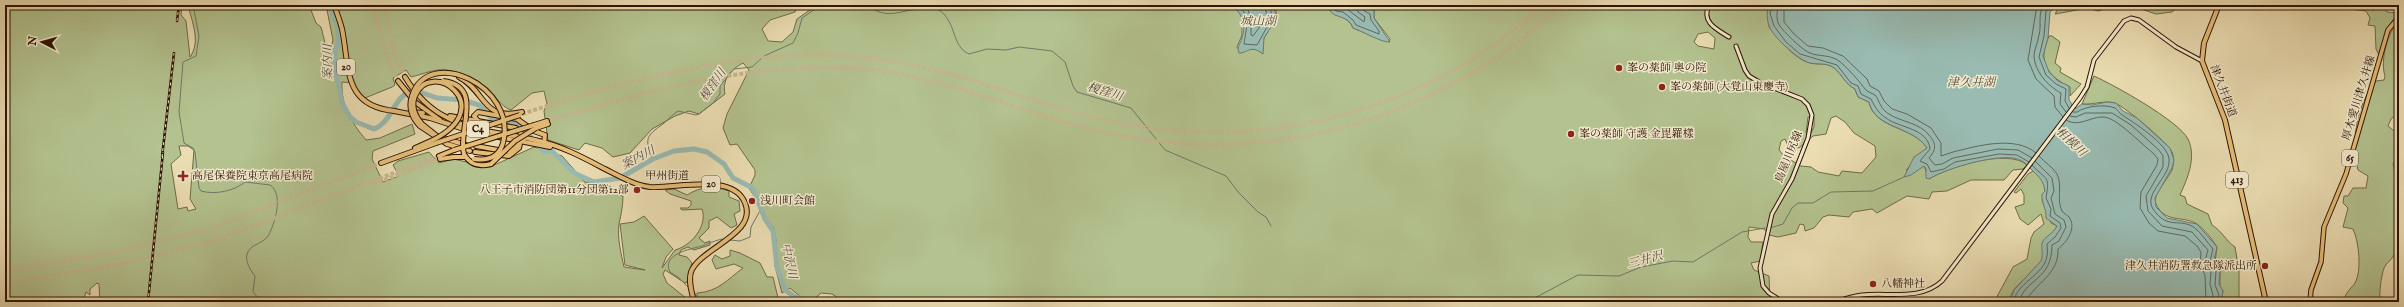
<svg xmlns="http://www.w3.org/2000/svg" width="2404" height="307" font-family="'IM FELL English','Noto Serif JP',serif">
<rect width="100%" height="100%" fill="#ebddb2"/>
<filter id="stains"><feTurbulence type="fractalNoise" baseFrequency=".005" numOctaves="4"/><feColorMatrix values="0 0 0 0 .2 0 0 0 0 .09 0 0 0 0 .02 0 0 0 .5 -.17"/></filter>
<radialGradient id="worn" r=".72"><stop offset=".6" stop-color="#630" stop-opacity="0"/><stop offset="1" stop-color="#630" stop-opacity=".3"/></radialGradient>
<g fill="#b3c28f" stroke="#706a48" fill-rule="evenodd">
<path d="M 5,5 L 182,5 L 181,15 L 186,21 L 190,57 C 201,42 192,22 188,5 L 309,5 L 316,23 L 321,27 L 327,51 L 330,53 L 333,40 L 326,5 L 797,5 L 795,12 L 770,20 L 762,29 L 768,41 L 782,42 L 793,32 L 797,19 L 817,5 L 1232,5 L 1242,15 L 1242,35 L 1237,47 L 1241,53 C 1247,49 1251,48 1258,50 L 1261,53 L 1264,38 L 1277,15 L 1274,5 L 1326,5 C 1335,16 1349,17 1353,28 L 1389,42 L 1390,39 L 1374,18 L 1374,8 L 1369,9 L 1365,5 L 1769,5 L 1769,27 C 1779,39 1794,59 1810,63 C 1818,65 1826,62 1834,68 C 1842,74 1845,84 1855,89 L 1858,97 L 1869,102 C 1874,129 1913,126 1927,148 L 1906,170 L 1913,172 L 1924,166 L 1929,179 C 1948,167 2008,148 2027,165 L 2023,169 L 2013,170 L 2004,180 L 1971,180 L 1947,191 L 1932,192 L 1929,199 L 1907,196 L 1877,213 L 1872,209 L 1853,212 L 1849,217 L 1829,215 L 1823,217 L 1814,228 L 1805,231 L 1804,225 L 1800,224 L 1796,233 L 1778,237 L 1769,235 L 1764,229 L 1749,227 L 1748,237 L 1751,242 L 1763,242 L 1760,261 L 1751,263 L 1754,270 L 1769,276 L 1770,302 L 845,302 L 832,294 L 821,293 L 811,302 L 807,302 L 790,288 L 782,293 L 775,266 L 776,240 L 774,228 L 761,214 L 758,202 L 749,188 L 755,175 L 755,170 L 737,144 L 730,145 L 723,128 L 727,114 L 749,70 L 743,63 C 730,70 722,80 725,94 L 699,114 L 689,111 L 675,116 L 652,129 L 630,153 L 613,157 L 602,148 L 585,143 L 579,150 L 548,140 L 544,111 L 547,104 L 544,91 L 532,93 L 511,110 C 502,107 498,99 491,93 C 477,80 458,68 438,70 C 429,71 420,75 411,77 L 406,70 L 393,78 L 395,85 L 392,87 L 365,98 L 359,93 L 354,83 L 342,82 C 341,106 351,122 366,140 L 380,138 L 412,124 L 415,134 L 373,151 L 372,159 L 383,182 L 399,176 L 393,165 L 398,161 L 429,152 L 439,163 L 453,159 L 490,167 L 534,147 L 562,156 L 585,182 L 610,186 L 611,191 L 623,196 C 623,206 621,214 619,224 C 617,238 621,253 624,267 L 645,270 L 625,265 L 620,224 L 634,222 L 644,216 L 673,249 L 666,257 L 662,268 L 675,250 C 691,246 708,226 702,209 L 682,210 L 680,208 L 688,208 L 691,205 L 691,201 L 670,194 L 665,190 L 674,189 L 687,195 C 701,186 714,186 729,191 L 729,197 L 739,201 L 740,211 L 734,214 L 737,225 L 731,228 L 717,217 L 709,221 L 709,228 L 699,238 L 705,243 L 710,241 L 710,245 L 694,250 L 688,247 L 681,250 L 679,255 L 687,257 L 692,263 L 687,282 L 685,283 L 665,270 L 663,274 L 667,283 L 691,302 L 100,302 L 99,284 L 97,283 L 90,289 L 90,295 L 86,292 L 83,302 L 5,302 ZM 1708,32 L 1715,38 L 1714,49 L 1698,46 L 1694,42 L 1698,34 ZM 1836,116 L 1845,122 L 1854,133 L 1875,146 L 1876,157 L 1862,173 L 1842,171 L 1839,176 L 1818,172 L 1811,167 L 1801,166 L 1784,156 L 1779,150 L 1781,141 L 1785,139 L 1788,146 L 1799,148 L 1813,136 L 1826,134 L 1831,118 ZM 1808,117 L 1814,117 L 1814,127 L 1810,135 L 1806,133 ZM 179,146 L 188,146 L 194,150 L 190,199 L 196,209 L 188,211 L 187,207 L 178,209 L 171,164 L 181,155 Z"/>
<path d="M 2064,5 L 2180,5 L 2172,12 L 2156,14 L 2132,6 L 2114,6 L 2098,11 L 2088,8 L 2055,14 L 2059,7 Z"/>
<path d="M 2351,5 L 2384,5 L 2387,12 L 2399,13 C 2386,25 2384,41 2380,57 L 2376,49 L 2375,26 L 2368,25 L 2370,18 L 2366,11 L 2350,9 Z"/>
<path d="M 2399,21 L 2399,113 L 2391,119 L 2388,126 L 2399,135 L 2399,154 L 2393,164 C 2400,192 2404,225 2395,253 C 2393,259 2386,263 2384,268 C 2381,277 2379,293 2380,302 L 2345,302 C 2343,294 2351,289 2355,283 C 2362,271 2359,242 2353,229 L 2343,227 L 2348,208 L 2343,203 L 2344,196 L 2348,196 L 2353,188 L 2366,188 L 2368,176 L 2358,170 C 2351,140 2356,106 2376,81 L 2384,80 L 2385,76 C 2380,61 2387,32 2399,21 Z"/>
<path d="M 2049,36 L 2052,36 L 2060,42 L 2055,63 L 2061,68 L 2060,72 L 2081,84 L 2070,96 L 2070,87 C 2047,76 2037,61 2049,36 Z"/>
<path d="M 2094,76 C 2114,85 2179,121 2188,139 C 2197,158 2187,179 2180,195 L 2185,197 L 2187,204 L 2208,214 L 2212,225 C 2222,231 2226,241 2235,247 L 2239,271 L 2239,302 L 2221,302 L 2223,291 L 2220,286 L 2220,268 L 2215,262 L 2217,247 C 2212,239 2205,230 2197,224 C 2183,215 2165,224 2156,204 C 2152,195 2168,179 2172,170 C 2174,164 2174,157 2172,152 C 2167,142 2125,107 2115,103 C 2104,100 2093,105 2082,104 Z"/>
<path d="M 2033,171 L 2044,182 L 2045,191 L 2042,200 L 2051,223 L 2057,226 C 2053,234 2048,236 2042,243 C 2043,247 2044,252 2043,256 C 2040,274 2009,283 2010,302 L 1994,302 L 2013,267 L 2027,259 L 2031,238 L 2034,232 L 2044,224 L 2041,214 L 2028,225 L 2020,219 L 2015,207 L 2024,204 L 2024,195 L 2021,189 L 2016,193 L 2014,192 L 2028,174 Z"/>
<path d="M 730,250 L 740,253 L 760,263 L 767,277 L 773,277 L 779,302 L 697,302 L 697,293 C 718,292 728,279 743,268 L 734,264 L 716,269 L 712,260 L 715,255 L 722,259 L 730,256 Z"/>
</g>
<g fill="#99bbb2" stroke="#6e786b">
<path d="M 1232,5 L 1274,5 L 1276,19 L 1264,38 L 1263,54 C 1250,44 1249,53 1239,53 C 1237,47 1239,46 1241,41 C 1247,23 1243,16 1232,5 Z"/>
<path d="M 1326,5 L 1365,5 L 1369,9 L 1374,8 L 1374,18 L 1390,42 C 1382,43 1362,31 1353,28 C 1350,19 1343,18 1335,15 C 1331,13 1328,8 1326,5 Z"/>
<path d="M 1769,5 L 2057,5 L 2050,12 L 2048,38 L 2043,56 L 2049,72 L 2058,81 L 2069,86 L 2069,100 L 2075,109 L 2082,104 L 2092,105 L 2107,102 L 2116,103 L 2123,111 L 2137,118 L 2170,148 L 2174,160 L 2172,168 L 2155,198 L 2156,207 L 2167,218 L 2197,224 L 2217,247 L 2214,260 L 2220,268 L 2219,284 L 2223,291 L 2221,302 L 2010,302 L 2014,290 L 2041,261 C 2044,254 2040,247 2043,241 C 2046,236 2053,234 2057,226 L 2046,218 C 2047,209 2041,203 2042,194 L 2045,191 C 2043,180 2040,178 2033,171 C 2029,168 2026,163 2022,161 C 2005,150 1944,169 1929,179 L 1926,178 L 1926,169 L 1924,166 L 1911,175 L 1904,177 L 1914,157 L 1927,148 C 1913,126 1875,129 1869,102 L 1858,97 L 1855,89 C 1845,84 1842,74 1834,68 C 1826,62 1818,65 1810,63 C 1798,60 1774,37 1770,28 C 1767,22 1766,12 1769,5 Z"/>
</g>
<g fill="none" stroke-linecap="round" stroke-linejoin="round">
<g stroke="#636759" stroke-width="1">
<path d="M 1238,5 C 1251,15 1246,30 1244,44 L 1257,45 L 1272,18 L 1270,5"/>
<path d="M 1246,5 L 1251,18 L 1251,35 L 1253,36 L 1267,17 L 1265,5"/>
<path d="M 1331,5 L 1336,11 L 1343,12 L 1353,20 L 1356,25 L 1379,34 L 1379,31 L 1371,20 L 1370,14 L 1363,10 L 1362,5"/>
<path d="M 1338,5 L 1347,9 L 1364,22 L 1365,17 L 1358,12 L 1357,5"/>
<path d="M 1773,5 L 1770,13 L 1774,26 L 1786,42 L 1800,54 L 1837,65 L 1851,83 L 1858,86 L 1861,94 L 1871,99 C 1875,107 1878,113 1886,118 C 1899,128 1928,128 1930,149 L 1920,161 L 1927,164 L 1931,172 L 1944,169 L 1955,162 L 1999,154 L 2017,155 L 2029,162"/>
<path d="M 1778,5 C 1777,12 1776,19 1779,25 C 1783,31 1803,51 1810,53 C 1819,57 1829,54 1839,61 C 1845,65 1861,83 1865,89 C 1867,92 1872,93 1875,95 C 1880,101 1880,109 1889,114 C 1901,122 1920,123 1929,135 C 1937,144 1936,150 1929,158 L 1935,165 L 1942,164 L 1953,158 L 1998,149 L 2018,150 L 2032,158"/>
<path d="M 1784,5 L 1784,22 L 1794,34 L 1808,46 L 1823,48 L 1843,56 L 1867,79 L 1870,86 L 1879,91 L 1884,101 L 1892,109 L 1907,114 L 1931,128 L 1941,143 L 1941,156 C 1945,155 1949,153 1953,152 C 1977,146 2015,135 2036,153"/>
<path d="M 2037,5 L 2028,60 L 2036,79 L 2054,96 L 2055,107 L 2063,117"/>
<path d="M 2044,5 C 2037,14 2042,25 2039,35 C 2038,43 2034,49 2034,56 C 2035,72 2048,86 2061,93 L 2060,104 L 2066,112"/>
<path d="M 2052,5 L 2046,11 L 2044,36 L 2039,57 L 2046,75 L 2056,84 L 2066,89 L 2065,101 L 2069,108"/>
<path d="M 2073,112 L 2077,112 C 2086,106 2105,104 2115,108 C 2118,110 2119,113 2122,115 C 2133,122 2168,144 2169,159 C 2171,177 2143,193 2153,209 C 2168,231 2180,217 2195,228 C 2202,234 2207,242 2213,249 L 2210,261 L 2216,271 L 2215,285 L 2219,295 L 2217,302"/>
<path d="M 2070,116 L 2076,117 L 2085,113 L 2112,113 L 2131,125 L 2159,150 L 2163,156 L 2163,167 L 2146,196 L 2148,211 L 2162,226 L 2192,232 L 2208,250 L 2205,261 L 2211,273 L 2210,284 L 2213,295 L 2212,302"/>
<path d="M 2066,120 C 2080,129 2094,113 2108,118 C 2119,121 2144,146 2154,154 L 2158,159 L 2157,165 L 2141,192 L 2140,208 L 2149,223 L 2158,231 L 2185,236 L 2197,246 L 2201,252 L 2200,265 L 2205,275 L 2206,302"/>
<path d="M 2014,302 C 2015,283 2044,276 2047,256 C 2048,252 2047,248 2047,244 L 2055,237 L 2061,228 L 2060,223 L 2050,216 L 2051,209 L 2046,198 C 2050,175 2047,181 2032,165"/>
<path d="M 2019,302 C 2025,278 2052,281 2052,245 L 2059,241 L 2066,227 L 2064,220 L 2055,214 L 2051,198 L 2054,191 L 2052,178 L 2035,161"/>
<path d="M 2025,302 C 2036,282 2059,275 2058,249 C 2067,242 2077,228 2069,217 C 2067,215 2063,213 2062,211 C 2056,199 2063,186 2057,174 C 2052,166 2045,163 2039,156"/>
</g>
<g stroke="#6e786b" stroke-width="1">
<path d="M 193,5 L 199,36 L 196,56 L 183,62 L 179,112 L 184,143 L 193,148 L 195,152 L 199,188 L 201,191 C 216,195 234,191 245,182 L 270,185 C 284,194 275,224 268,236 C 263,244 250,244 247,254 C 245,261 250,270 255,276 L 253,292 L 262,302"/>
<path d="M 868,5 C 890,26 913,1 939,10 C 957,22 951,46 969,54 L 987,49 L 1006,50 L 1019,47 L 1052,51 L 1065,62 L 1073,86 L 1077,92 L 1131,108 L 1165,150 L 1226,176 L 1239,193 L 1258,212 L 1266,217 L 1271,226"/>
<path d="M 653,159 C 644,139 646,136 663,124 C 668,120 672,115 678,111 L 696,115 L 699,114 L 713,103 L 720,94 L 720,86 L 734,69 L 752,67 L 764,56 L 793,43 L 798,33 L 802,18 L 821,5"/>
<path d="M 1770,228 L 1783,224 L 1792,208 L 1798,203 L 1813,203 L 1831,192 L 1873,191 L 1904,177"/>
<path d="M 730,240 L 740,241 L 750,237 L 751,227 L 761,209"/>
<path d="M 690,289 L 678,277 L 670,272 C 661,254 691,249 702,246 C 710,243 720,238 727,239"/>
<path d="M 694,292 L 700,302"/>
<path d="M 1527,302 L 1578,275 L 1619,276 L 1641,267 L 1673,261 L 1693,262 L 1742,232 L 1765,228"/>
</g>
<path stroke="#99bbb2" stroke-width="5" d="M 330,5 L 338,29 L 338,46 L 335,48 L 336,72 L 342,103 L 350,117 L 356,122 L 374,129 C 394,121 392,96 414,90 L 437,98 L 463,100 L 479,105 L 493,120 L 521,125 L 541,149 L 545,152 L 551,150 L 574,173 L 594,182 L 620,178 L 653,159 L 674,151 L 694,149 L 707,152 L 724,164 L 733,178 L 751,187 L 754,191 L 765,219 L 773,231 L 777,267 L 785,290 L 795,297 L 808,300 L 829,299 L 837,302"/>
<path stroke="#c5b58e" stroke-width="3" stroke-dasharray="3 1.5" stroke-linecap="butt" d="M 1729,37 L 1736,46"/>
<g stroke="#c5b58e" stroke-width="4" stroke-dasharray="4 2" stroke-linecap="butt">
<path d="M 373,5 L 387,58 L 398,81"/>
<path d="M 384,5 L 395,55 L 405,77"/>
<path d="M 522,114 C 621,82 745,48 849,56 C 937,62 1005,94 1088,116 C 1249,158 1420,117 1544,5"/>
<path d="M 547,121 C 652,90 763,58 874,70 C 949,79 1018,111 1090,129 C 1258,172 1437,123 1562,5"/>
<path d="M 373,184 L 440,159"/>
<path d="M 5,271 L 115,252 L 209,229 L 381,163"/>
<path d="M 5,283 L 117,265 L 210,242 L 439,156"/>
</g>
<defs>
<g id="secondary">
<path d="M 1709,5 C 1701,22 1716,29 1729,37"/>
<path d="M 1736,46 L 1745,70 L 1749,76 L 1759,82 L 1802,99 L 1808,105 L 1812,115 L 1808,138 L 1792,179 L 1772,214 L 1760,268 L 1763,286 L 1769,293 L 1783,302"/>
<path d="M 1835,302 C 1844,299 1852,296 1862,295 C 1888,292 1921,301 1942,281 L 2080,98 L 2087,87 L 2094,60 L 2124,21 L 2131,18 L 2139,20 L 2176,47 L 2202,61"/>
</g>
<path id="primary" d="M 2310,302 L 2311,290 L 2321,262 L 2324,227 L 2346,174 L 2388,30 L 2399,17"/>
<g id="highway">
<path d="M 334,5 C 337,13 340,21 342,29 C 350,67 342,106 395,111"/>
<path d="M 2219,5 L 2204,43 L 2202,61 L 2225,120 L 2266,302"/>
<path d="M 405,77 C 416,95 429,109 448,118 C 475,133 509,133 539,141 C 562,146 584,158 605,169 C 619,176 634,185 650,187 C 676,189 733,172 745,203 C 758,234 700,248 691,272 C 688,282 692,292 694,302"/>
<path d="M 459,77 C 487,92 481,121 522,112"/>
<path d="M 398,81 L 415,102 L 440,120"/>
<path d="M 394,111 L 430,118 L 473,132 L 550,147"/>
<path d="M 413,112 L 423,113"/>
<path d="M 450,116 L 516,128 L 522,134 L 519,148 L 509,156 L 475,152"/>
<path d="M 478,121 L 474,116 L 478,112 L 517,119 L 534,131 L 545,135 L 544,144"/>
<path d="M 422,124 L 437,136 L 466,145"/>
<path d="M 534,125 L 547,121"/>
<path d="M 420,126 L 447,144 L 470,151"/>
<path d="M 536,128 L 548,124"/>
<path d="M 476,146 L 509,152 L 523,140"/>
<path d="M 415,148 L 433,140"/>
<path d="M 464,154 C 470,165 479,167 491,164"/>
<path d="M 439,156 L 454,150"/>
<path d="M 440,159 L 454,157 L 464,157"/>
<path d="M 381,163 L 436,143"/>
</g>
</defs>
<use href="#secondary" stroke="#2d1300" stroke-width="5"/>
<use href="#primary" stroke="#2d1300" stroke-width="5.5"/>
<use href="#highway" stroke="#2d1300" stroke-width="6"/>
<use href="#secondary" stroke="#f2e9cd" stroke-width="3"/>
<use href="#primary" stroke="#e6be79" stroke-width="3.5"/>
<use href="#highway" stroke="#e6be79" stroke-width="4"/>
<defs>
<g id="rail">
<path d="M 177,21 L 179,5"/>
<path d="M 162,157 L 174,53"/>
<path d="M 148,302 L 163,152"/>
</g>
</defs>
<use href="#rail" stroke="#2d1300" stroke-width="2.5"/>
<use href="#rail" stroke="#f2e9cd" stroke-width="1" stroke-dasharray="3" stroke-linecap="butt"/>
<defs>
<g id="highway-bridge">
<path d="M 443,81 C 485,86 457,131 464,154"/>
<path d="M 422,124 C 415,116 411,106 415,96 C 430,57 500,106 433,140"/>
<path d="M 420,126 C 412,118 408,107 412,96 C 428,45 518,86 503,143 C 499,157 488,161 474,159"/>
<path d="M 436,143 L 520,115"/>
<path d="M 454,150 L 534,125"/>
<path d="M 491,164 L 515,141 L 536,128"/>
</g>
</defs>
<use href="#highway-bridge" stroke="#2d1300" stroke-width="6" stroke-linecap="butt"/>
<use href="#highway-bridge" stroke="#e6be79" stroke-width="4"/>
</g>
<g fill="#8f2418" stroke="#f2e9cd" stroke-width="1.5">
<circle cx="1619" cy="68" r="4"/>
<circle cx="1662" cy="87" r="4"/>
<circle cx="1571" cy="134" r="4"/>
<path d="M181 170h4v4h4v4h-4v4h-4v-4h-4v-4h4z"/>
<circle cx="637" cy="190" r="4"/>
<circle cx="752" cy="201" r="4"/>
<circle cx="2265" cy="266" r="4"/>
<circle cx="1873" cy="284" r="4"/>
</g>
<g text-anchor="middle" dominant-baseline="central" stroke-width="3" stroke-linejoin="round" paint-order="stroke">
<g fill="#f2e9cd" stroke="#68533e" stroke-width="1">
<rect x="337" y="59" width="18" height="16" rx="3"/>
<rect x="467" y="121" width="22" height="16" rx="3"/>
<rect x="2342" y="150" width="16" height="16" rx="3"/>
<rect x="2226" y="172" width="22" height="16" rx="3"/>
<rect x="702" y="176" width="18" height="16" rx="3"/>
</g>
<g font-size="10" font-weight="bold" fill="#2d1300">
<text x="346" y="67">20</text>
<text x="478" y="129">C4</text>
<text x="2350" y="158">65</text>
<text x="2237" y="180">413</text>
<text x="711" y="184">20</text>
</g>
<g font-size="11" fill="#2d1300" stroke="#f2e9cd" text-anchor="start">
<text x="1627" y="68">峯の薬師 奥の院</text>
<text x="1670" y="87">峯の薬師 (大覚山東慶寺)</text>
<text x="1579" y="134">峯の薬師 守護 金毘羅樣</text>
<text x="192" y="176">高尾保養院東京高尾病院</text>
<text x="629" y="190" text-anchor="end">八王子市消防団第11分団第12部</text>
<text x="760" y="201">浅川町会館</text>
<text x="2257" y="266" text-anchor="end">津久井消防署救急隊派出所</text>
<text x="1881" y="284">八幡神社</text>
</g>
<g font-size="11" fill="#2d1300" stroke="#f2e9cd">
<text transform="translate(2223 91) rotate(69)">津久井街道</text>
<text transform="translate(2359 98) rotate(-73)">厚木愛川津久井線</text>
<text transform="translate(1789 157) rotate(-68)">鳥屋川尻線</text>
<text x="667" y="176">甲州街道</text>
</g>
<g font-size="12" font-style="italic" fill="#534e3e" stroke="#f2e9cd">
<text x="1258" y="21">城山湖</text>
<text transform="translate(328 62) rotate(-91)">案内川</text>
<text x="1971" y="82">津久井湖</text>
<text transform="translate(713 85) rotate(-55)">榎窪川</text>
<text transform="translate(1105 92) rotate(17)">榎窪川</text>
<text transform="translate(2071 142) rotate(43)">相模川</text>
<text transform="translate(638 158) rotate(-28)">案内川</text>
<text transform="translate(1645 260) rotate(-15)">三井沢</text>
<text transform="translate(789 261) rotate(78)">中沢川</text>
</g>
</g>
<rect width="2404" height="307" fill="none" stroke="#ebddb2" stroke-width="20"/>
<rect x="6" y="6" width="2392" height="295" fill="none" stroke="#2d1300" stroke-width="2"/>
<rect x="10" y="10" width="2384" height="287" fill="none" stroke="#2d1300"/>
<g transform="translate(42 42) rotate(276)" stroke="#f2e9cd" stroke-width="3" paint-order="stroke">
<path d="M0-3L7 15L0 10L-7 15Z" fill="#2d1300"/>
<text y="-6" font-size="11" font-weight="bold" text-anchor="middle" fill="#2d1300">N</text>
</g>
<rect width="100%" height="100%" filter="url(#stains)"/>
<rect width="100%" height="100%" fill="url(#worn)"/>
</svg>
